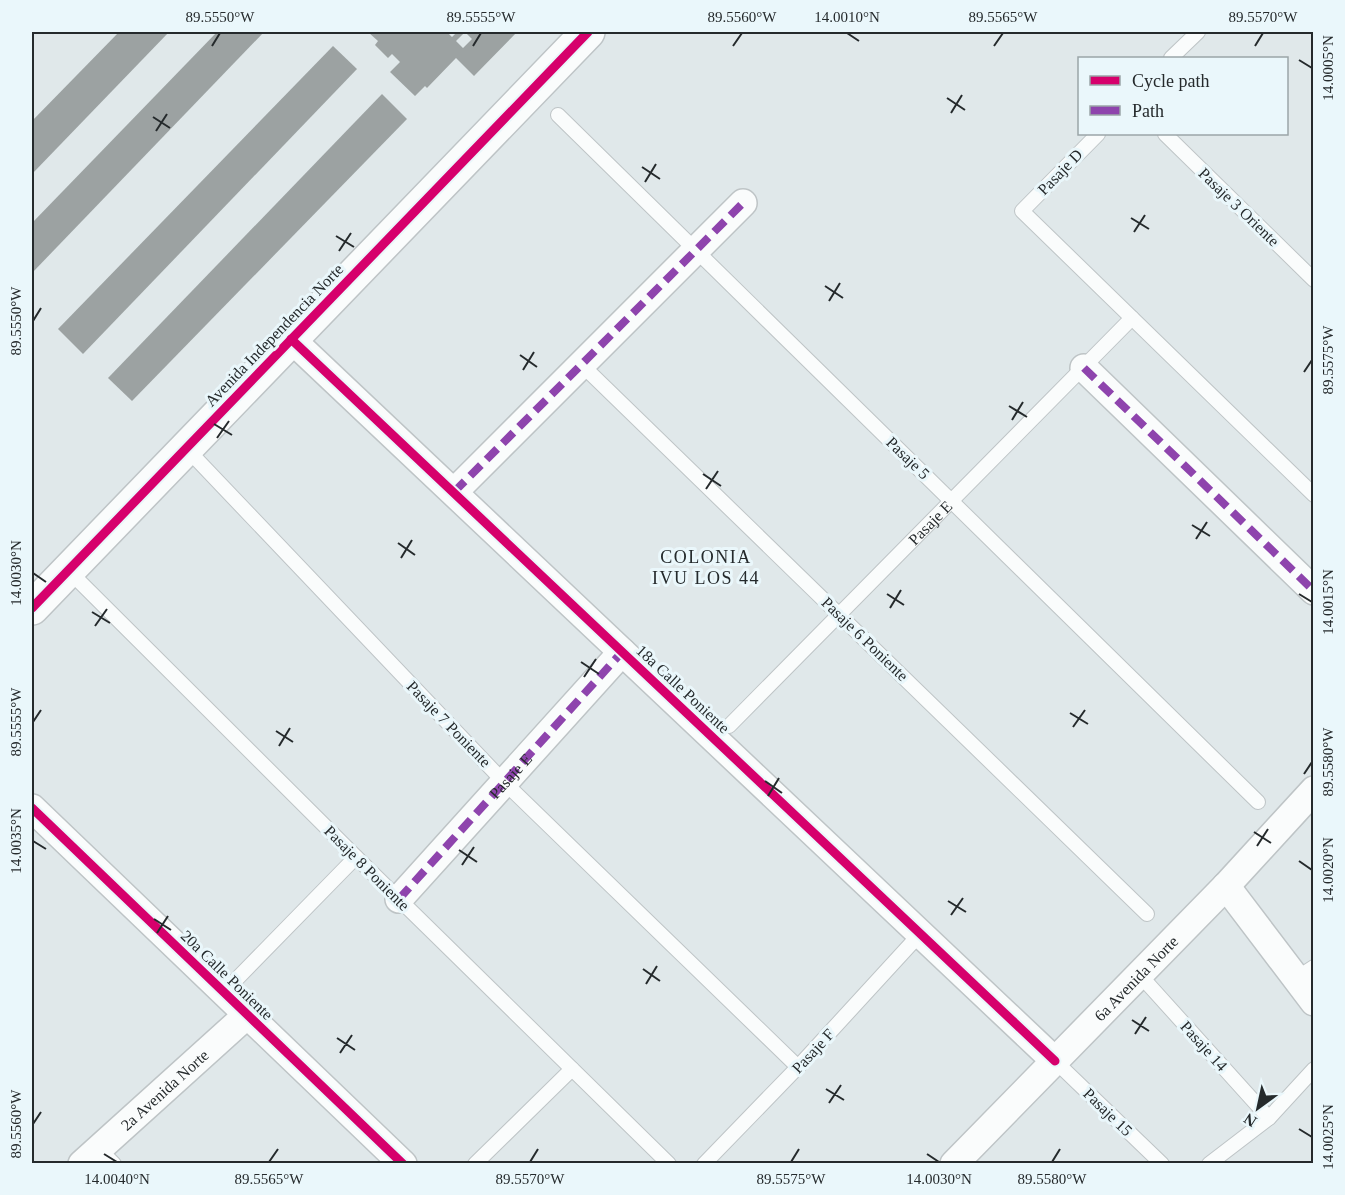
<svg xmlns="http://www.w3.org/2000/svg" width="1345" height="1195" font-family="'Times New Roman',serif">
<rect width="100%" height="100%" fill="#e0e8ea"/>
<g fill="#9ca2a2" fill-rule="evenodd">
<path d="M 119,32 L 169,32 L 32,174 L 32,121 Z"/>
<path d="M 217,32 L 264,32 L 32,273 L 32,223 Z"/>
<path d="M 368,32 L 447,32 L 452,37 L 457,32 L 517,32 L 474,76 L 456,58 L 427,88 L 425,86 L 415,96 L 390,72 L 400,62 L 392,54 L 388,58 L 375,45 L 378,41 ZM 465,32 L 472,39 L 463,48 L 456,41 Z"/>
<path d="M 333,46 L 357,69 L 83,354 L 58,329 Z"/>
<path d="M 382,94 L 407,119 L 132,401 L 108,378 Z"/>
</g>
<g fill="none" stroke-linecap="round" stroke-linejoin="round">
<defs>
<g id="lane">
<path d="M 1171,58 L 1198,32"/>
<path d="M 558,115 L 1258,802"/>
<path d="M 1098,134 L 1022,211 L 1314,495"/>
<path d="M 1165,134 L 1314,280"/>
<path d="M 582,365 L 1147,914"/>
<path d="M 186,448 L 504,782 L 798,1067"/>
<path d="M 69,571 L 356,857 L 669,1164"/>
<path id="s1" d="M 729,726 L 1132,318"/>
<path d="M 1139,974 L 1269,1118"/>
<path d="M 1297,978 L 1314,967"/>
<path d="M 224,992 L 356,857"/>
<path d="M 1055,1061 L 1162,1164"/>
<path d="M 98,1148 L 114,1164"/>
<path d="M 475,1164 L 572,1069"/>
<path d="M 704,1164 L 798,1067 L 920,934"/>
<path d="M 1209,1164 L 1269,1118 L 1314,1069"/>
</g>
<g id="street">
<path d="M 291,339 L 1055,1061"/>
<path d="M 1084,368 L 1314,591"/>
<path d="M 454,492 L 743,203"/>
<path d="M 32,808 L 403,1164"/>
<path d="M 1226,886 L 1314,1002"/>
<path d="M 399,899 L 622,652"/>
<path id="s2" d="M 82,1164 L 247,1015"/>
<path id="s3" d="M 954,1164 L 1226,886 L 1314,790"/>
</g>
<path id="secondary" d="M 32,608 L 588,32"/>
</defs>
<use href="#lane" stroke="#bec4c6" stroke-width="16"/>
<use href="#street" stroke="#bec4c6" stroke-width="30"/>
<use href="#secondary" stroke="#bec4c6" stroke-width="36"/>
<use href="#lane" stroke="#fafcfc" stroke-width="14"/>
<use href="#street" stroke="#fafcfc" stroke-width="27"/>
<use href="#secondary" stroke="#fafcfc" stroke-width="33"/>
<g stroke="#8e44ad" stroke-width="8" stroke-dasharray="15 8" stroke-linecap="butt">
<path d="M 1084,368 L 1314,591"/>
<path d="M 454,492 L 743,203"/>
<path id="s4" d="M 399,899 L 622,652"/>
</g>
<defs>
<g id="cycleway">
<path d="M 291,339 L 1055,1061"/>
<path d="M 32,608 L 588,32"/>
<path d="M 32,808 L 403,1164"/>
</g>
</defs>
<use href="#cycleway" stroke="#eaf7fb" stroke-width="13"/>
<use href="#cycleway" stroke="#d6006c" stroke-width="9"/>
</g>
<path fill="none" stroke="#252a2c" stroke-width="2" d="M 847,33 L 859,41M 212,46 L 220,33M 473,46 L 481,33M 733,46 L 742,33M 994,46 L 1003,33M 1255,46 L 1263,33M 1299,60 L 1312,68M 947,98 L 965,110M 951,113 L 962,95M 153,117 L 170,128M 156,131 L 167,114M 642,167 L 660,179M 645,182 L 656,164M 1131,218 L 1149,229M 1134,232 L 1145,215M 336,236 L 354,247M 339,251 L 351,233M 825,286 L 843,298M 829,301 L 840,283M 33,321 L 41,308M 520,355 L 537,367M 523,370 L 534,352M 1304,372 L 1312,360M 1009,406 L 1027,417M 1012,420 L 1023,402M 214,424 L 232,435M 217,438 L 229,421M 703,474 L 721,486M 706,489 L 718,471M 1192,525 L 1210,536M 1196,539 L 1207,522M 398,543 L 415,555M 401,558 L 412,540M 33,573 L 46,582M 887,594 L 904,605M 1299,594 L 1312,602M 890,608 L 901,590M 92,612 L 110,623M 95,626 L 107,609M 581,662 L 599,674M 584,677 L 596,659M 1070,713 L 1088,724M 33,722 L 41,710M 1073,727 L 1085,710M 276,731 L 293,742M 279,746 L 290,728M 1304,774 L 1312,762M 765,781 L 782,793M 768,796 L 779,778M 1254,832 L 1271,843M 33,841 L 46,849M 1257,846 L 1268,829M 459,850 L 477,862M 1299,861 L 1312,870M 462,865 L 474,847M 948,901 L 966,912M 951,915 L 963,898M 154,919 L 171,930M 157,933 L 168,916M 643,969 L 660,981M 646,984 L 657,966M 1132,1020 L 1149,1031M 1135,1034 L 1146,1017M 337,1038 L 355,1050M 340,1053 L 352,1035M 826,1089 L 844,1100M 829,1103 L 841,1085M 33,1124 L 41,1112M 1299,1129 L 1312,1137M 104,1154 L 117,1162M 927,1154 L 939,1162M 269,1162 L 278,1149M 530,1162 L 538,1149M 791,1162 L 799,1149M 1052,1162 L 1060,1149"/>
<g text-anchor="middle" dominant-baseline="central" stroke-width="6" stroke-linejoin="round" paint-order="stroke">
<g font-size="16" fill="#252a2c" stroke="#eaf7fb">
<text transform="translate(1060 172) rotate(-46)">Pasaje D</text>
<text transform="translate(1239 207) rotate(44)">Pasaje 3 Oriente</text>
<text transform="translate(274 335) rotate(-46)">Avenida Independencia Norte</text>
<text transform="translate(908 458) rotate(44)">Pasaje 5</text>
<text stroke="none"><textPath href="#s1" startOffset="286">Pasaje E</textPath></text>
<text transform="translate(865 639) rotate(44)">Pasaje 6 Poniente</text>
<text transform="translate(683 689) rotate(43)">18a Calle Poniente</text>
<text transform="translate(449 724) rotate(46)">Pasaje 7 Poniente</text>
<text stroke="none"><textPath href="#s4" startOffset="166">Pasaje E</textPath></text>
<text transform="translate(367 868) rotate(45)">Pasaje 8 Poniente</text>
<text transform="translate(227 975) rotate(44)">20a Calle Poniente</text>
<text stroke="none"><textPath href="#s3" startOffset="260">6a Avenida Norte</textPath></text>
<text transform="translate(1204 1046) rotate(48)">Pasaje 14</text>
<text transform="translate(813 1051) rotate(-47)">Pasaje F</text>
<text stroke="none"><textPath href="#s2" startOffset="111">2a Avenida Norte</textPath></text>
<text transform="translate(1108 1112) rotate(44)">Pasaje 15</text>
</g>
<g font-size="18" letter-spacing="1.5" fill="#252a2c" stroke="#eaf7fb">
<text x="706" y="557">COLONIA<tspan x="706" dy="21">IVU LOS 44</tspan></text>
</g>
</g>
<rect width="1345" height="1195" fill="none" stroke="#eaf7fb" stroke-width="66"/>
<rect x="1078" y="57" width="210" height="78" fill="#eaf7fb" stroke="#9ba5a8" stroke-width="1.5"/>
<rect x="1090" y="76" width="30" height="9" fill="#d6006c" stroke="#9ba5a8" stroke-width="1.5"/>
<text x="1132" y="87" font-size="18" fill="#252a2c">Cycle path</text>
<rect x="1090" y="106" width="30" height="9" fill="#8e44ad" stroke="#9ba5a8" stroke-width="1.5"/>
<text x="1132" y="117" font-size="18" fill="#252a2c">Path</text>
<g transform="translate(1258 1108) rotate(213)" stroke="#eaf7fb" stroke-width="4.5" paint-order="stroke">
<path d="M0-4.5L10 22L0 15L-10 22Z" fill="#252a2c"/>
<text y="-9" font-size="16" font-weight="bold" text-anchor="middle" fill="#252a2c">N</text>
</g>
<rect x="33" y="33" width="1279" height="1129" fill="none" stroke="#252a2c" stroke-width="2"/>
<g font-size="15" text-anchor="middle" fill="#252a2c">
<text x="220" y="22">89.5550°W</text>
<text x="481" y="22">89.5555°W</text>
<text x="742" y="22">89.5560°W</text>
<text x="847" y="22">14.0010°N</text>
<text x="1003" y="22">89.5565°W</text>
<text x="1263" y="22">89.5570°W</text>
<text transform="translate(1328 68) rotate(-90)" y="5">14.0005°N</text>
<text transform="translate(16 321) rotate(-90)" y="5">89.5550°W</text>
<text transform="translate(1328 360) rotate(-90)" y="5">89.5575°W</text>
<text transform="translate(16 573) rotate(-90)" y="5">14.0030°N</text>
<text transform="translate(1328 602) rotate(-90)" y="5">14.0015°N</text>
<text transform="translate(16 722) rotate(-90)" y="5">89.5555°W</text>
<text transform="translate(1328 762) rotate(-90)" y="5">89.5580°W</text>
<text transform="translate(16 841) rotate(-90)" y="5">14.0035°N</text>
<text transform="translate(1328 870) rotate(-90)" y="5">14.0020°N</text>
<text transform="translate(16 1124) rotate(-90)" y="5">89.5560°W</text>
<text transform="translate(1328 1137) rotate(-90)" y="5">14.0025°N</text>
<text x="117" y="1184">14.0040°N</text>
<text x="269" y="1184">89.5565°W</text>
<text x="530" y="1184">89.5570°W</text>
<text x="791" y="1184">89.5575°W</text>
<text x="939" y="1184">14.0030°N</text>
<text x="1052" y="1184">89.5580°W</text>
</g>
</svg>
